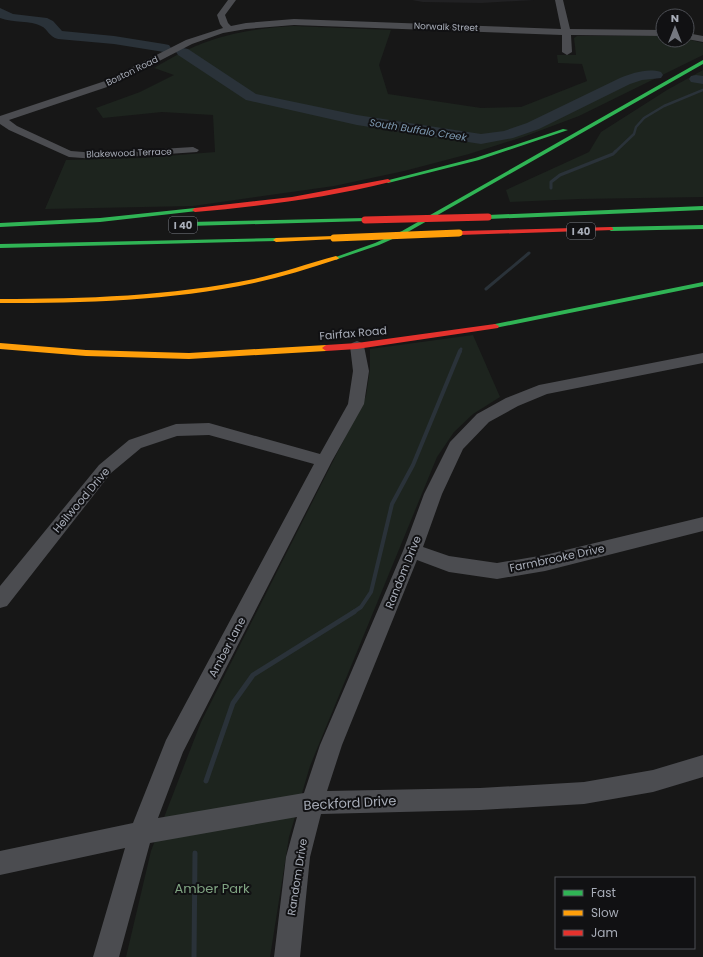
<svg xmlns="http://www.w3.org/2000/svg" width="703" height="957" font-family="Poppins,sans-serif">
<rect width="100%" height="100%" fill="#171717"/>
<path fill="#212123" d="M 412,0 L 534,0 L 481,3 L 423,2 Z"/>
<g fill="#1d241e">
<path d="M 293,26 L 391,30 L 379,65 L 388,94 L 481,108 L 521,107 L 587,81 L 582,64 L 558,63 L 557,55 L 576,55 L 574,38 L 577,36 L 663,36 L 663,40 L 687,39 L 703,43 L 703,55 L 579,116 L 523,137 L 469,154 L 404,171 L 334,186 L 193,206 L 45,209 L 66,160 L 142,158 L 215,152 L 213,115 L 162,112 L 103,118 L 96,108 L 140,92 L 174,75 L 154,68 C 168,60 181,52 196,46 C 227,33 259,28 293,26 Z"/>
<path d="M 703,70 L 703,197 L 579,199 L 510,202 L 506,190 L 589,152 L 601,132 L 667,90 Z"/>
<path d="M 473,335 L 500,397 L 473,414 L 454,432 L 437,457 L 310,766 L 289,837 L 270,957 L 126,957 L 151,851 L 201,722 L 366,396 L 370,369 L 370,349 Z"/>
</g>
<g fill="none" stroke-linecap="round" stroke-linejoin="round">
<path stroke="#2a3239" stroke-width="2.5" d="M 615,152 L 634,134 L 636,127 L 644,118 L 664,106 L 703,90"/>
<g stroke="#2a3239" stroke-width="3">
<path d="M 551,188 L 551,182 L 560,175 L 613,154 L 616,151"/>
<path d="M 486,289 L 529,253"/>
<path d="M 460,352 L 461,349"/>
</g>
<path stroke="#2a3239" stroke-width="4" d="M 352,613 L 361,607 L 371,592 L 392,504 L 413,465 L 460,351"/>
<g stroke="#2a3239" stroke-width="5">
<path d="M 206,781 L 233,703 L 253,675 L 354,612"/>
<path d="M 194,957 L 195,853"/>
</g>
<g fill="#2a3239" fill-rule="evenodd">
<path d="M 0,8 L 13,14 L 47,18 L 53,21 L 62,31 L 114,36 L 164,44 L 169,45 L 171,48 L 169,51 L 164,52 L 114,44 L 58,39 C 49,37 48,29 41,26 C 31,20 12,23 0,18 Z"/>
<path d="M 183,48 L 188,49 L 256,94 L 357,115 L 481,134 L 504,131 L 527,123 L 620,78 C 633,73 647,68 661,72 L 663,75 L 661,78 L 642,80 L 630,84 L 539,129 L 513,138 L 481,144 L 357,125 L 246,100 L 178,55 L 176,52 L 178,49 Z"/>
<path d="M 696,75 L 703,76 L 703,84 L 691,82 L 689,79 L 691,76 Z"/>
</g>
<g fill="#4b4c50" fill-rule="evenodd">
<path d="M 228,0 L 236,0 L 225,15 L 228,23 L 231,26 L 246,23 L 294,19 L 561,29 L 555,0 L 563,0 L 570,29 L 663,30 L 663,36 L 571,35 L 572,52 L 567,55 L 562,52 L 562,35 L 294,25 L 246,29 L 223,33 L 192,44 L 113,85 L 9,120 L 17,126 L 71,151 L 96,153 L 193,147 L 199,150 L 197,152 L 96,159 L 69,157 L 9,130 L 0,124 L 0,116 L 105,81 L 186,40 L 223,28 L 220,24 L 217,15 Z"/>
<path d="M 687,33 L 703,36 L 703,42 L 687,39 Z"/>
<path d="M 357,341 L 362,343 L 364,346 L 369,371 L 364,404 L 332,461 L 183,752 L 158,818 L 304,793 L 320,745 L 403,551 L 424,494 L 450,442 L 477,414 L 506,398 L 539,385 L 703,353 L 703,363 L 547,394 L 518,406 L 489,422 L 463,449 L 442,494 L 423,547 L 449,556 L 497,563 L 545,555 L 703,517 L 703,531 L 545,571 L 497,579 L 449,572 L 417,560 L 342,745 L 327,791 L 480,788 L 584,782 L 653,770 L 703,755 L 703,777 L 653,792 L 584,804 L 480,810 L 321,814 L 310,857 L 300,957 L 274,957 L 286,857 L 297,817 L 150,843 L 119,957 L 93,957 L 125,848 L 0,875 L 0,851 L 133,823 L 166,740 L 314,464 L 209,435 L 177,436 L 141,448 L 111,473 L 7,606 L 0,608 L 0,586 L 99,465 L 129,440 L 176,424 L 209,423 L 320,454 L 348,404 L 353,371 L 350,346 L 352,343 Z"/>
</g>
<g fill="#30b455" fill-rule="evenodd">
<path d="M 703,60 L 703,64 L 406,233 L 379,245 L 338,259 L 336,260 L 333,258 L 375,243 L 402,231 Z"/>
<path d="M 563,129 L 568,130 L 479,160 L 388,183 L 385,181 L 475,158 Z"/>
<path d="M 703,206 L 703,210 L 488,219 L 485,217 L 488,215 Z"/>
<path d="M 195,208 L 197,209 L 197,211 L 100,222 L 0,227 L 0,223 L 100,218 Z"/>
<path d="M 365,218 L 368,220 L 367,221 L 189,226 L 186,224 L 189,222 Z"/>
<path d="M 703,225 L 703,229 L 611,231 L 608,229 L 611,227 Z"/>
<path d="M 276,238 L 279,240 L 278,241 L 0,248 L 0,244 Z"/>
<path d="M 703,282 L 703,286 L 495,328 L 491,326 L 495,324 Z"/>
</g>
<g fill="#ff9f0a" fill-rule="evenodd">
<path d="M 334,236 L 336,237 L 336,239 L 276,242 L 273,240 L 276,238 Z"/>
<path d="M 336,256 L 339,258 L 338,259 C 310,268 282,277 254,283 C 170,301 85,303 0,303 L 0,299 C 85,299 171,296 254,279 C 282,273 309,263 336,256 Z"/>
<path d="M 0,343 L 86,350 L 189,353 L 326,345 L 330,348 L 326,351 L 189,359 L 86,356 L 0,349 Z"/>
</g>
<g fill="#e5322d" fill-rule="evenodd">
<path d="M 388,179 L 391,181 L 390,182 C 326,198 261,206 195,212 L 192,210 L 195,208 L 292,197 Z"/>
<path d="M 611,227 L 613,228 L 613,230 L 459,235 L 456,233 L 459,231 Z"/>
<path d="M 495,324 L 499,326 L 498,328 L 357,349 L 326,351 L 322,348 L 326,345 L 357,343 Z"/>
</g>
<path stroke="#ff9f0a" stroke-width="7" d="M 334,238 L 459,233"/>
<path stroke="#e5322d" stroke-width="7" d="M 365,220 L 488,217"/>
</g>
<g text-anchor="middle" dominant-baseline="central" stroke-width="4" stroke-linejoin="round" paint-order="stroke">
<g font-size="9" fill="#a8adb8" stroke="#111113">
<text transform="translate(446 27) rotate(2)">Norwalk Street</text>
<text transform="translate(132 71) rotate(-26)">Boston Road</text>
<text transform="translate(129 153) rotate(-2)">Blakewood Terrace</text>
</g>
<g font-size="10" font-style="italic" fill="#7f9bb3" stroke="#111113">
<text transform="translate(418 130) rotate(9)">South Buffalo Creek</text>
</g>
<g fill="#111113" stroke="#7b7e86" stroke-width="1">
<rect x="169" y="217" width="28" height="16" rx="3"/>
<rect x="567" y="223" width="28" height="16" rx="3"/>
</g>
<g font-size="10" font-weight="bold" fill="#a8adb8">
<text x="183" y="225">I 40</text>
<text x="581" y="231">I 40</text>
</g>
<g font-size="11" fill="#a8adb8" stroke="#111113">
<text transform="translate(353 333) rotate(-5)">Fairfax Road</text>
<text transform="translate(81 500) rotate(-50)">Heilwood Drive</text>
<text transform="translate(557 558) rotate(-12)">Farmbrooke Drive</text>
<text transform="translate(403 572) rotate(-68)">Random Drive</text>
<text transform="translate(227 647) rotate(-62)">Amber Lane</text>
<text transform="translate(297 877) rotate(-81)">Random Drive</text>
</g>
<g font-size="13" fill="#a8adb8" stroke="#111113">
<text transform="translate(350 803) rotate(-3)">Beckford Drive</text>
</g>
<g font-size="13" fill="#7fa381" stroke="#111113">
<text x="212" y="888">Amber Park</text>
</g>
</g>
<rect x="555" y="877" width="140" height="72" fill="#111113" stroke="#4d4f55"/>
<rect x="563" y="890" width="20" height="6" fill="#30b455" stroke="#4d4f55"/>
<text x="591" y="897" font-size="12" fill="#a8adb8">Fast</text>
<rect x="563" y="910" width="20" height="6" fill="#ff9f0a" stroke="#4d4f55"/>
<text x="591" y="917" font-size="12" fill="#a8adb8">Slow</text>
<rect x="563" y="930" width="20" height="6" fill="#e5322d" stroke="#4d4f55"/>
<text x="591" y="937" font-size="12" fill="#a8adb8">Jam</text>
<g transform="translate(675 28)"><circle r="19" fill="#111113" stroke="#4d4f55"/>
<path d="M0-3L7 15L0 10L-7 15Z" fill="#757880"/>
<text y="-6" font-size="11" font-weight="bold" text-anchor="middle" fill="#a8adb8">N</text>
</g>
</svg>
